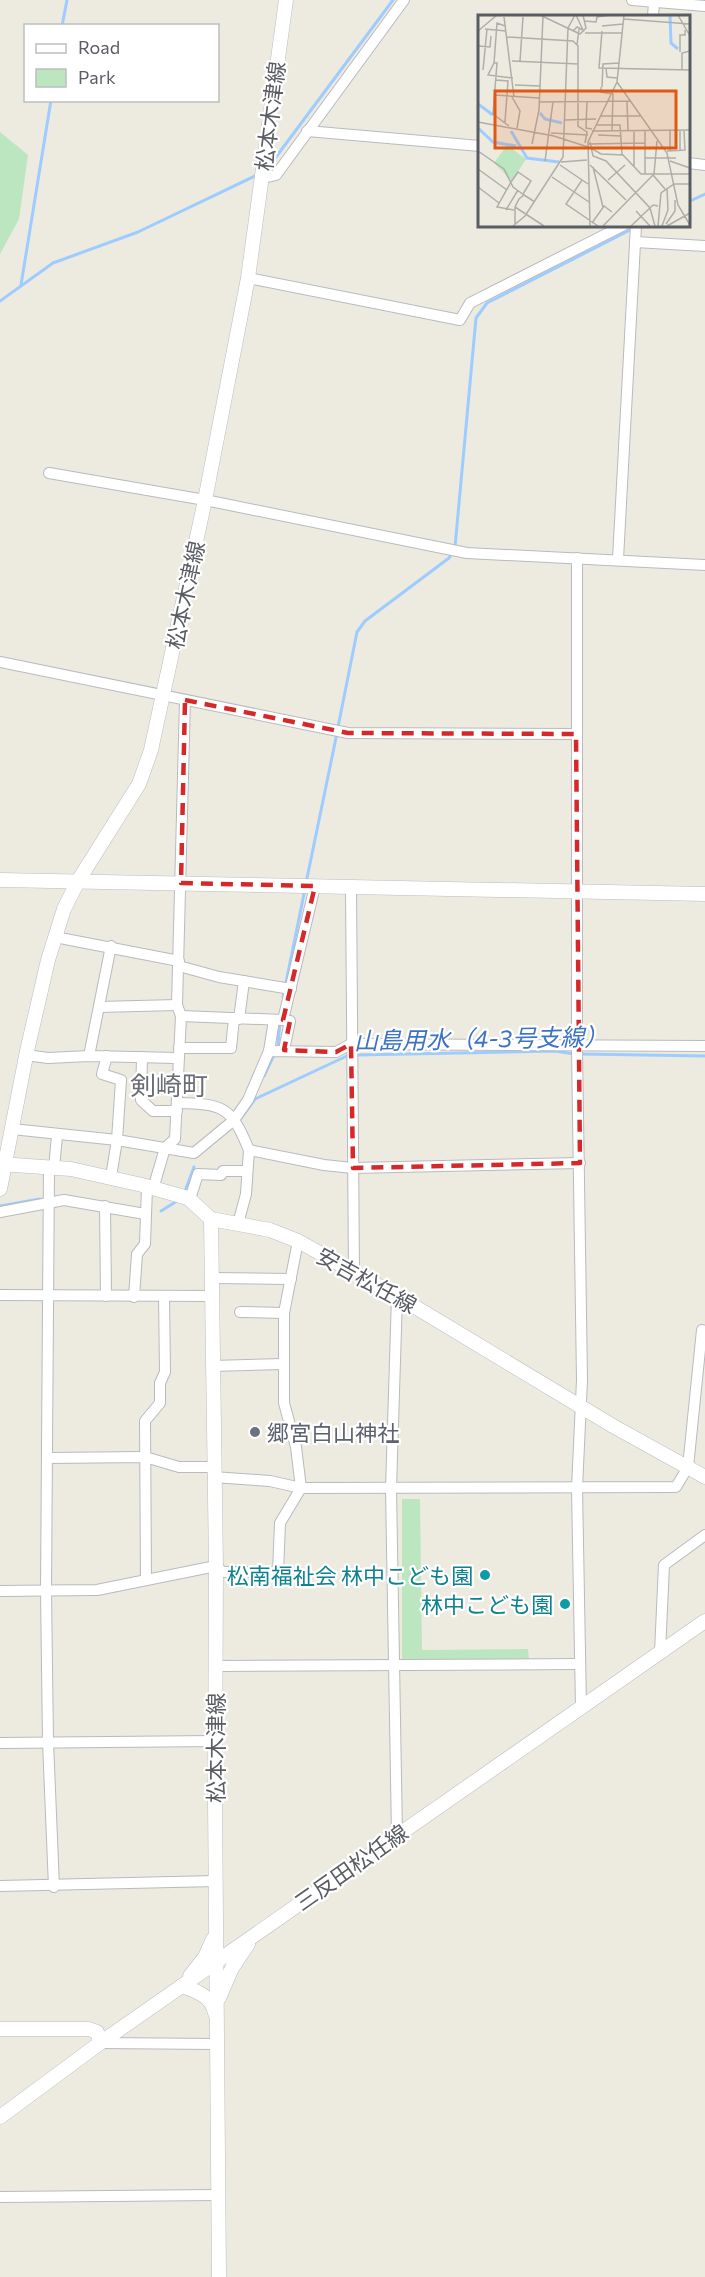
<svg xmlns="http://www.w3.org/2000/svg" width="705" height="2277" font-family="Commissioner,'Noto Sans JP',sans-serif">
<rect width="100%" height="100%" fill="#edebe0"/>
<g fill="#bbe6bf">
<path d="M 0,132 L 28,155 L 19,219 L 0,254 Z"/>
<path d="M 402,1499 L 420,1499 L 422,1650 L 528,1649 L 529,1661 L 402,1662 Z"/>
</g>
<g fill="none" stroke-linecap="round" stroke-linejoin="round">
<g stroke="#9eccff" stroke-width="3">
<path d="M 62,26 L 67,0"/>
<path d="M 270,165 L 393,0"/>
<path d="M 688,202 L 705,194"/>
<path d="M 21,285 L 51,100"/>
<path d="M 0,301 L 53,263 L 138,232 L 257,175"/>
<path d="M 455,547 L 476,318 L 487,303 L 634,228"/>
<path d="M 338,727 L 357,632 L 365,621 L 449,558 L 452,553"/>
<path d="M 306,883 L 337,733"/>
<path d="M 283,997 L 305,889"/>
<path d="M 278,1044 L 280,1022"/>
<path d="M 581,1054 L 705,1056"/>
<path d="M 356,1055 L 555,1051 L 574,1054"/>
<path d="M 264,1076 L 274,1055"/>
<path d="M 241,1118 L 255,1099 L 349,1055"/>
<path d="M 184,1194 L 194,1167"/>
<path d="M 0,1206 L 40,1199"/>
<path d="M 161,1211 L 177,1201"/>
</g>
<defs>
<g id="street">
<path d="M 632,0 L 705,6"/>
<path d="M 653,16 L 654,2"/>
<path d="M 307,131 L 480,146"/>
<path d="M 688,163 L 705,165"/>
<path d="M 263,178 L 276,175 L 404,0"/>
<path d="M 635,242 L 705,246"/>
<path d="M 248,278 L 460,320 L 470,303 L 624,225"/>
<path d="M 49,473 L 205,500 L 467,553 L 705,565"/>
<path d="M 577,558 L 577,1049 L 582,1380 L 577,1488 L 581,1708"/>
<path d="M 618,559 L 636,225"/>
<path d="M 0,662 L 348,733 L 576,734"/>
<path d="M 351,887 L 354,1272"/>
<path d="M 55,937 L 179,961"/>
<path d="M 179,966 L 219,977 L 291,989"/>
<path d="M 99,1007 L 177,1005"/>
<path d="M 181,1016 L 283,1020"/>
<path d="M 239,1019 L 244,981"/>
<path d="M 179,1048 L 231,1048 L 234,1018"/>
<path d="M 284,1050 L 290,1021 L 283,1020 L 315,886"/>
<path d="M 269,1051 L 274,1020"/>
<path d="M 26,1055 L 48,1058 L 89,1056 L 177,1058"/>
<path d="M 89,1056 L 111,946"/>
<path d="M 107,1056 L 102,1074 L 121,1080 L 117,1140 L 111,1177"/>
<path d="M 142,1057 L 141,1100 L 153,1111 L 177,1111"/>
<path d="M 177,1103 C 223,1104 231,1106 249,1150"/>
<path d="M 12,1129 L 117,1140 L 194,1153 L 234,1120 L 248,1100 L 269,1051 L 336,1052 L 351,1044 L 705,1046"/>
<path d="M 49,1167 L 46,1590 L 48,1742 L 54,1887"/>
<path d="M 54,1168 L 57,1136"/>
<path d="M 153,1189 L 165,1148 L 175,1139 L 181,1016 L 177,1005 L 185,700"/>
<path d="M 190,1199 L 198,1174 L 221,1175 L 223,1171 L 247,1171"/>
<path d="M 105,1206 L 106,1296"/>
<path d="M 0,1212 L 64,1200 L 145,1214"/>
<path d="M 238,1224 L 246,1194 L 249,1150 L 324,1165 L 353,1168 L 580,1163"/>
<path d="M 211,1278 L 291,1279"/>
<path d="M 0,1295 L 212,1296"/>
<path d="M 134,1297 L 137,1254 L 145,1244 L 147,1187"/>
<path d="M 240,1312 L 284,1313"/>
<path d="M 212,1366 L 284,1364"/>
<path d="M 47,1458 L 145,1457 L 179,1467 L 213,1467"/>
<path d="M 213,1477 L 270,1481 L 301,1488 L 676,1487 L 688,1467 L 702,1330 L 705,1331"/>
<path d="M 146,1580 L 145,1421 L 160,1403 L 160,1383 L 165,1372 L 164,1297"/>
<path d="M 0,1591 L 97,1590 L 216,1566 L 223,1572 L 278,1572 L 280,1523 L 301,1488 L 296,1447 L 284,1403 L 284,1313 L 298,1241"/>
<path d="M 660,1652 L 664,1565 L 705,1535"/>
<path d="M 216,1666 L 578,1664"/>
<path d="M 0,1743 L 216,1741"/>
<path d="M 397,1835 L 391,1489 L 397,1296"/>
<path d="M 0,1886 L 216,1881"/>
<path d="M 100,2043 L 216,2044"/>
<path d="M 0,2197 L 217,2195"/>
</g>
<g id="secondary">
<path d="M 0,880 L 705,894"/>
<path d="M 0,1164 L 71,1169 L 142,1185 L 188,1198 L 211,1219 L 270,1230 L 298,1241 L 397,1296 L 613,1426 L 705,1477"/>
<path d="M 0,1189 L 27,1051 L 48,960 L 64,909 L 78,881 L 139,784 L 151,750 L 205,500 L 248,278 L 286,0"/>
<path d="M 211,1219 L 216,1566 L 215,1799 L 219,2277"/>
<path d="M 190,1976 L 205,1957 L 213,1939"/>
<path d="M 181,1986 C 195,1990 212,1996 215,2013"/>
<path d="M 219,1998 L 232,1968 L 248,1944"/>
<path d="M 0,2029 L 89,2029 L 97,2032 L 100,2043"/>
<path d="M 0,2117 L 100,2043 L 705,1621"/>
</g>
</defs>
<use href="#street" stroke="#b8bac0" stroke-width="12"/>
<use href="#secondary" stroke="#b9bcc3" stroke-width="15"/>
<use href="#street" stroke="#fff" stroke-width="10"/>
<use href="#secondary" stroke="#fff" stroke-width="14"/>
</g>
<path fill="none" stroke="#d62828" stroke-width="4.5" stroke-dasharray="12 8" stroke-linejoin="round" d="M 185,700 L 348,733 L 576,734 L 580,1163 L 353,1168 L 351,1044 L 336,1052 L 284,1050 L 290,1021 L 283,1020 L 315,886 L 181,883 Z"/>
<circle fill="#6b7280" stroke="#fff" stroke-width="2" cx="255" cy="1432" r="6"/>
<g fill="#0f9aa8" stroke="#fff" stroke-width="2">
<circle cx="485" cy="1575" r="6"/>
<circle cx="565" cy="1604" r="6"/>
</g>
<g text-anchor="middle" dominant-baseline="central" stroke-width="4.5" stroke-linejoin="round" paint-order="stroke">
<g font-size="22" fill="#595c62" stroke="#fff">
<text transform="translate(270 116) rotate(-83)">松本木津線</text>
<text transform="translate(185 595) rotate(-78)">松本木津線</text>
<text transform="translate(367 1280) rotate(29)">安吉松任線</text>
<text transform="translate(215 1748) rotate(-90)">松本木津線</text>
<text transform="translate(351 1867) rotate(-35)">三反田松任線</text>
</g>
<g font-size="22" fill="#5b616d" stroke="#fff" text-anchor="start">
<text x="267" y="1432">郷宮白山神社</text>
</g>
<g font-size="22" fill="#0d838f" stroke="#fff" text-anchor="end">
<text x="473" y="1575">松南福祉会 林中こども園</text>
<text x="553" y="1604">林中こども園</text>
</g>
<g font-size="24" font-style="italic" fill="#3d73c6" stroke="#fff">
<text transform="translate(481 1038) rotate(-1)">山島用水（4-3号支線）</text>
</g>
<g font-size="26" fill="#6a6e74" stroke="#fff">
<text x="169" y="1084">剣崎町</text>
</g>
</g>
<g transform="translate(478 15)">
<rect width="212" height="212" fill="#edebe0"/>
<path d="M 29,130 L 48,144 L 34,166 L 16,148 Z" fill="#bbe6bf"/>
<path fill="none" stroke="#9eccff" stroke-width="3" d="M 192,0 L 193,28 L 200,34M 0,89 L 15,100M 62,98 L 67,104 L 84,108M 0,113 L 15,127 L 38,131M 33,116 L 49,143 L 81,147"/>
<path fill="none" stroke="#aeaeaa" stroke-width="1.5" d="M 62,0 L 102,19 L 108,13 L 105,0M 200,0 L 212,21M 26,2 L 36,82M 146,4 L 212,9M 106,6 L 118,7 L 119,2 L 132,0M 27,11 L 19,8 L 16,48 L 10,60 L 35,63M 124,11 L 145,9M 7,14 L 28,16M 0,16 L 19,0M 95,16 L 99,12 L 105,15 L 98,0M 124,16 L 121,53 L 212,55M 107,18 L 144,18M 28,22 L 95,26 L 99,30 L 101,14M 0,31 L 12,32 L 13,21M 202,37 L 202,20 L 207,20 L 207,15M 34,46 L 100,49 L 100,30M 42,46 L 45,2M 16,48 L 19,48 L 15,99 L 31,111M 100,49 L 100,111 L 109,117 L 107,128M 128,53 L 129,62 L 139,63M 5,55 L 9,14M 204,55 L 204,38 L 212,36M 18,65 L 30,66 L 27,107M 139,67 L 189,138 L 200,190 L 212,210M 37,70 L 62,71M 123,72 L 123,77 L 135,79 L 134,116M 124,72 L 125,49 L 141,48M 17,80 L 61,83M 34,82 L 42,96 L 39,113M 109,86 L 108,113 L 114,114M 149,86 L 150,115M 61,87 L 152,86M 122,101 L 162,101M 87,105 L 118,104M 0,107 L 76,121 L 110,132M 119,110 L 142,110 L 144,140M 167,115 L 167,159M 192,115 L 192,136M 202,115 L 202,136M 114,116 L 212,115M 156,116 L 156,151M 73,118 L 110,120M 120,120 L 143,121M 112,127 L 115,141 L 128,146 L 172,193 L 177,211M 54,129 L 61,95 L 65,1M 110,129 L 167,128M 113,133 L 123,139 L 145,140 L 163,159 L 212,159M 0,136 L 26,154 L 35,172 L 46,180M 189,136 L 207,135 L 206,116M 167,143 L 198,143M 67,146 L 75,87M 192,146 L 212,153M 83,147 L 109,145M 82,150 L 110,169M 112,150 L 148,185M 115,152 L 125,192M 0,154 L 29,175M 175,160 L 187,174M 74,162 L 111,187M 104,165 L 88,189 L 120,211M 130,165 L 147,150M 33,167 L 19,192 L 36,195M 33,167 L 40,157 L 53,166 L 45,179M 0,172 L 21,188M 37,192 L 66,211M 28,195 L 40,175M 158,196 L 172,211M 114,208 L 126,191 L 134,197M 188,209 L 197,196 L 197,185M 37,210 L 37,192 L 41,184 L 46,180 L 57,187M 35,211 L 47,201 L 85,142 L 90,13 L 97,0M 112,211 L 110,127 L 139,67 L 146,0M 125,211 L 176,159 L 179,126M 153,211 L 175,190 L 180,191M 180,211 L 183,178 L 196,169 L 212,169M 184,211 L 190,195 L 189,173M 189,211 L 212,198"/>
<path fill="#e15910" fill-opacity="0.15" stroke="#e15910" stroke-width="3" d="M 17,76 L 198,76 L 198,133 L 17,133 Z"/>
<rect width="212" height="212" fill="none" stroke="#595c62" stroke-width="3"/>
</g>
<rect x="24" y="24" width="195" height="78" fill="#ffffff" stroke="#bdbec0" stroke-width="1.5"/>
<rect x="36" y="44" width="30" height="9" fill="#ffffff" stroke="#bdbec0" stroke-width="1.5"/>
<text x="78" y="54" font-size="18" fill="#595c62">Road</text>
<rect x="36" y="69" width="30" height="18" fill="#bbe6bf" stroke="#bdbec0" stroke-width="1.5"/>
<text x="78" y="84" font-size="18" fill="#595c62">Park</text>
</svg>
